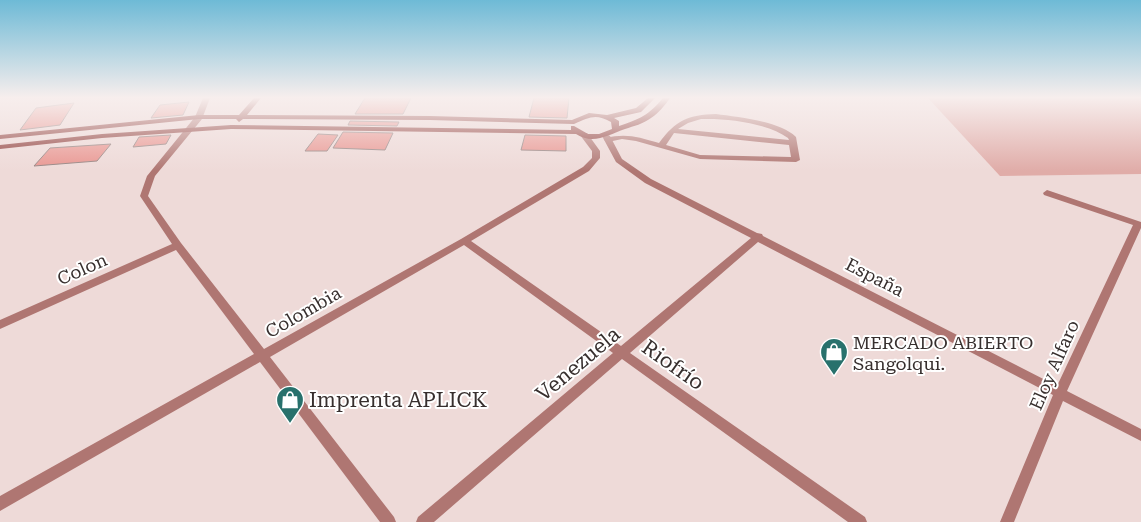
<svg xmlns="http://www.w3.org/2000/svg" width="1141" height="522" font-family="'Roboto Serif',serif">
<rect width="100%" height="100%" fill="#eedad8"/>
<path fill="#e0aca8" d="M 928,98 L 1141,98 L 1141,174 L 1000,176 Z"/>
<g fill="#e99792" stroke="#968482">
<path d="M 365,98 L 411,98 L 403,114 L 355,114 Z"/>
<path d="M 534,98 L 569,98 L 567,118 L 529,117 Z"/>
<path d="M 189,102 L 183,115 L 151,118 L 160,105 Z"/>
<path d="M 74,103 L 60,125 L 20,130 L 36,108 Z"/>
<path d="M 350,121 L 399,122 L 397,126 L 348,125 Z"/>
<path d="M 343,132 L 393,133 L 385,150 L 333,148 Z"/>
<path d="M 318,134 L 338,135 L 327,151 L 305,151 Z"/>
<path d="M 171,135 L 166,144 L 133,147 L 139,137 Z"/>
<path d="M 525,135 L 566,136 L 566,151 L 521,150 Z"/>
<path d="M 111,144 L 97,161 L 34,166 L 50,148 Z"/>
</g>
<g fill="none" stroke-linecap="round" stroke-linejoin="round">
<path fill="#af7672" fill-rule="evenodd" d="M 716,114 C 738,117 780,121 796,137 L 800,160 L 796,162 L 700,159 L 636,141 L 622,139 L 608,142 L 604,140 L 605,138 C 627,133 638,137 659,143 C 676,120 688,115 716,114 ZM 701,119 C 727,118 767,123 788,138 L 789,140 L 678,129 L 688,123 ZM 674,133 L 789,145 L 791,157 L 700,155 L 666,145 Z"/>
<path fill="#af7672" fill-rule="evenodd" d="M 203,98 L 210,98 L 202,119 L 155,176 L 148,196 L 181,243 L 264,349 L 461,239 L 583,167 L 592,158 L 592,151 L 580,135 L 584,133 L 587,133 L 600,151 L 600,158 L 589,171 L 471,241 L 621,346 L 751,238 L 645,183 L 616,162 L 602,136 L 606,134 L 610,136 L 622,159 L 651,179 L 757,233 L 762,234 L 763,236 L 1057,386 L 1133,225 L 1044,195 L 1043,193 L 1047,190 L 1050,191 L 1141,222 L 1141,228 L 1067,391 L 1141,429 L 1141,441 L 1063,401 L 1014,522 L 1000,522 L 1053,395 L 758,242 L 630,353 L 865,517 L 867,522 L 848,522 L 622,359 L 434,522 L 416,522 L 418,517 L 613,353 L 464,245 L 270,357 L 394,517 L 396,522 L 380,522 L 260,362 L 0,511 L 0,496 L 254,354 L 176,250 L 0,329 L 0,320 L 172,244 L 140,196 L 147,176 L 195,117 Z"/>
<path fill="#91423f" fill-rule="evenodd" d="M 254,98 L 261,98 L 247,115 L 430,116 L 572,120 L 589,113 L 607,115 L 636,108 L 648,98 L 655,98 L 641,112 L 614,118 L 619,121 L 619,126 C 640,119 649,115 663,98 L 670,98 C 665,105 659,113 651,118 C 643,124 634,126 625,129 C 608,135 593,145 576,134 L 231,129 L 102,138 L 0,149 L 0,145 L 102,134 L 231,125 L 571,130 L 571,126 L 574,126 L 588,134 L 599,134 L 612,129 L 611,122 C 595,113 589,118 574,124 L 430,120 L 243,119 L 239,122 L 236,119 L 199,119 L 0,139 L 0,135 L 199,115 L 239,115 Z"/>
</g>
<linearGradient id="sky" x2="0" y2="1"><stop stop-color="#6ebad6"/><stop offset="0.57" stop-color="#f7eeed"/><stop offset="1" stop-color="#f7eeed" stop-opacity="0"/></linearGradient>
<rect width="1141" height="171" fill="url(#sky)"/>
<defs>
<symbol id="shop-pin" viewBox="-11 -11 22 30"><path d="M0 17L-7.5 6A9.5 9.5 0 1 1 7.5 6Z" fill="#28716c" stroke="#fff"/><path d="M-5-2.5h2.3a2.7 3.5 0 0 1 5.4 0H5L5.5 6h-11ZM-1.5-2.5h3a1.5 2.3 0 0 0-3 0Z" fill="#fff"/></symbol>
</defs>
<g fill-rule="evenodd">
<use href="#shop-pin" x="818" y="336" width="32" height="43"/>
<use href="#shop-pin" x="274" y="384" width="32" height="43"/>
</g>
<g text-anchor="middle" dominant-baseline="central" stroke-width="4" stroke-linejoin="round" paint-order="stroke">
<g font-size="18" fill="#372f2e" stroke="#fff">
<text transform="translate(82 269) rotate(-24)">Colon</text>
<text transform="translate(875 277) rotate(27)">España</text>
<text transform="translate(303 312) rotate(-30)">Colombia</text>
<text transform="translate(1054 365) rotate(-66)">Eloy Alfaro</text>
</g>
<g font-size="18" fill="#372f2e" stroke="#fff" text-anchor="start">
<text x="853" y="342">MERCADO ABIERTO<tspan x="853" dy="21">Sangolqui.</tspan></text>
</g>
<g font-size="21" fill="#372f2e" stroke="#fff">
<text transform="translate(578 364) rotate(-40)">Venezuela</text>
<text transform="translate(673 365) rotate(35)">Riofrío</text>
</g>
<g font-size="21" fill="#372f2e" stroke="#fff" text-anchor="start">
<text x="309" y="400">Imprenta APLICK</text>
</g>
</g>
</svg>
